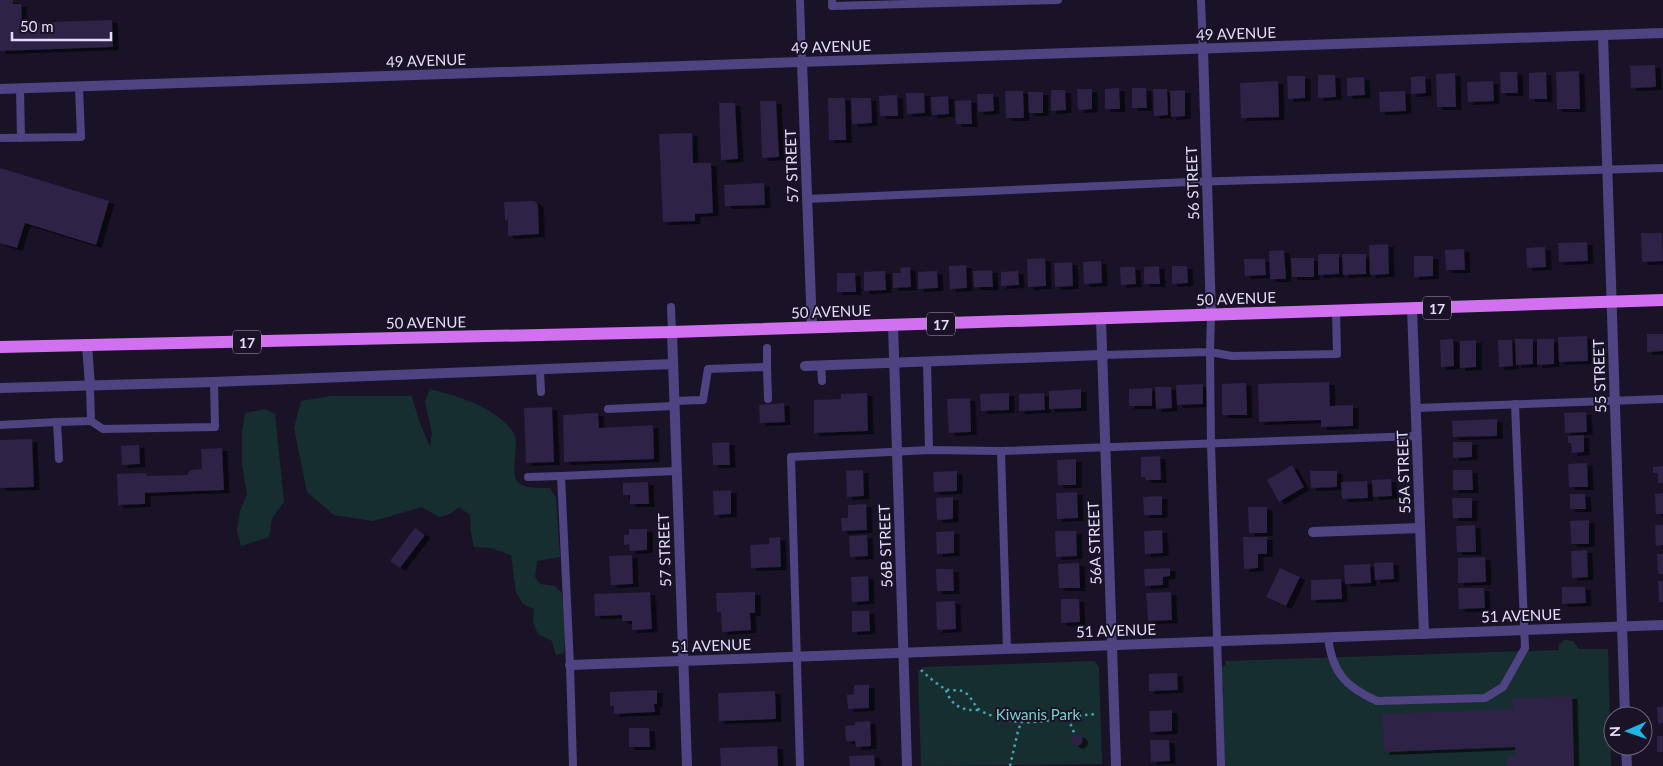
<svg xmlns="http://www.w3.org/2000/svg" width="1663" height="766" font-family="Lato,sans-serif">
<defs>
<filter id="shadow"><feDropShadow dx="5.5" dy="3" stdDeviation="0" flood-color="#0009"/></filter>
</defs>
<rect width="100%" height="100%" fill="#1a1327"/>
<g fill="#172e31">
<path d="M 430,389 C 460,397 494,406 513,432 C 523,446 502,482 527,487 C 535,488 543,488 550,488 L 556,498 L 560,557 L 537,561 L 535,577 L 540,584 L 555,586 L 562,593 L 565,631 L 564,653 L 556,655 L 552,641 L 538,634 L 533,623 L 534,609 L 523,604 L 516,592 L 511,555 L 491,548 L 474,547 L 471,533 L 470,515 L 459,507 L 450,514 L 439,517 L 422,507 L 373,521 L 334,515 L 307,492 L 294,428 L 301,401 L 331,396 L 412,396 L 418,418 L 430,447 L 432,433 L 425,401 Z"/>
<path d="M 265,409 L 275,414 L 284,502 L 272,518 L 269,537 L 241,546 L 237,531 L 240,511 L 247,494 L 242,465 L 242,431 L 245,413 Z"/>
<path d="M 1564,640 L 1573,641 L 1579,649 L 1608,649 L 1611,766 L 1221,766 L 1221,702 L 1224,690 L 1219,680 L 1218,672 L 1226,664 L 1226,661 L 1559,650 L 1559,645 Z"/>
<path d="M 1094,661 L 1099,667 L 1102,764 L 921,766 L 918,671 L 924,667 Z"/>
</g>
<g fill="#2e2146" filter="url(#shadow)">
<path d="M 0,0 L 13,0 L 13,4 L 21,4 L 22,23 L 112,20 L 113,47 L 0,51 Z"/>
<path d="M 1655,65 L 1656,87 L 1631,88 L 1630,66 Z"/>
<path d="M 1579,71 L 1580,109 L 1557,109 L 1556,72 Z"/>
<path d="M 1500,72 L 1517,72 L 1518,93 L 1501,93 Z"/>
<path d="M 1546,72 L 1547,99 L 1529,99 L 1529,73 Z"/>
<path d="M 1455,73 L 1456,107 L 1437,107 L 1436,74 Z"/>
<path d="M 1318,75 L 1335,75 L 1336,97 L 1318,98 Z"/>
<path d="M 1287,76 L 1305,76 L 1305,98 L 1288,99 Z"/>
<path d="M 1425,76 L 1426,93 L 1411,94 L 1411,77 Z"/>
<path d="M 1364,77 L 1365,95 L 1347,96 L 1347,78 Z"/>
<path d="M 1278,81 L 1279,117 L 1241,118 L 1240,83 Z"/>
<path d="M 1493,81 L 1494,101 L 1468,102 L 1467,82 Z"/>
<path d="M 1119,88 L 1120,109 L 1105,109 L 1105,89 Z"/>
<path d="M 1132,88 L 1146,88 L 1147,108 L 1132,108 Z"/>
<path d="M 1077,89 L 1092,89 L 1092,109 L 1078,110 Z"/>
<path d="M 1153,89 L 1167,89 L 1168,115 L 1154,116 Z"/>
<path d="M 1051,90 L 1065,90 L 1066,110 L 1051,111 Z"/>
<path d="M 1185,90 L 1185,116 L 1171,117 L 1170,91 Z"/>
<path d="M 1005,91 L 1023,91 L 1024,118 L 1006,118 Z"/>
<path d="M 1405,91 L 1406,111 L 1380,112 L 1379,92 Z"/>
<path d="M 1028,92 L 1043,92 L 1043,113 L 1029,113 Z"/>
<path d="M 906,93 L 924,93 L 925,113 L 907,114 Z"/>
<path d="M 977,94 L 993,94 L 994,111 L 978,112 Z"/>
<path d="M 897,95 L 898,116 L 880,116 L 879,96 Z"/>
<path d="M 948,96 L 949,114 L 932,115 L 931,97 Z"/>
<path d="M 828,98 L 845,98 L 846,140 L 829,140 Z"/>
<path d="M 851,98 L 871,98 L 872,123 L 852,124 Z"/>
<path d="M 971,100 L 972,124 L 956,124 L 955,101 Z"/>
<path d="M 760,101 L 776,101 L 779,157 L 762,158 Z"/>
<path d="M 719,103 L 735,103 L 738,159 L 721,160 Z"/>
<path d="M 692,133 L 693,163 L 711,163 L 713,213 L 695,214 L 695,221 L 663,222 L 659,134 Z"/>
<path d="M 0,168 L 109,201 L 96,245 L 25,223 L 17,248 L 0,243 Z"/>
<path d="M 764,183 L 765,205 L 725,206 L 724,185 Z"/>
<path d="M 534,201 L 538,205 L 539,234 L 508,236 L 508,220 L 505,220 L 504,202 Z"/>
<path d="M 1641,233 L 1662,233 L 1663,261 L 1642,262 Z"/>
<path d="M 1587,242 L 1588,261 L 1559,262 L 1558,243 Z"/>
<path d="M 1388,244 L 1389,274 L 1370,275 L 1369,245 Z"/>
<path d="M 1545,247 L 1546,267 L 1527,268 L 1526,248 Z"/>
<path d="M 1464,249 L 1465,270 L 1446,270 L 1445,250 Z"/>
<path d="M 1284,250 L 1286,279 L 1270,279 L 1269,251 Z"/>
<path d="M 1318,254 L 1339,254 L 1339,274 L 1318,275 Z"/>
<path d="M 1342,254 L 1366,254 L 1366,274 L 1343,275 Z"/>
<path d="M 1414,256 L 1433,256 L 1433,276 L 1414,277 Z"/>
<path d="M 1045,258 L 1046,286 L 1028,287 L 1027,259 Z"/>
<path d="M 1291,258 L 1314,258 L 1314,277 L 1292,277 Z"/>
<path d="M 1244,259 L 1265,259 L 1266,275 L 1245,276 Z"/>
<path d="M 1101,261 L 1102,283 L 1084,284 L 1083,262 Z"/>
<path d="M 1072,262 L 1073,286 L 1055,287 L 1054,263 Z"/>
<path d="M 966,265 L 967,288 L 950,289 L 949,266 Z"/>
<path d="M 1159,266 L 1160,284 L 1144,284 L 1144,267 Z"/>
<path d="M 1172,266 L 1187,266 L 1188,283 L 1172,284 Z"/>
<path d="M 910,267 L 911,287 L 893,288 L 893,273 L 901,273 L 900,268 Z"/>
<path d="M 1120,267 L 1135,267 L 1136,284 L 1121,285 Z"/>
<path d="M 992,270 L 993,287 L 974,287 L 973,271 Z"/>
<path d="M 885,271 L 886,290 L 864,291 L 864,272 Z"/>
<path d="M 937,271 L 938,288 L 918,289 L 918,272 Z"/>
<path d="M 1018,271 L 1019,285 L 1001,286 L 1001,272 Z"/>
<path d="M 837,273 L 855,273 L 856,292 L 837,292 Z"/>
<path d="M 1647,334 L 1663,334 L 1663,351 L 1647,352 Z"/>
<path d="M 1587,336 L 1588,361 L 1559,362 L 1558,337 Z"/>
<path d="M 1453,339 L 1454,366 L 1441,367 L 1440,340 Z"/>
<path d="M 1515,339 L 1533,339 L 1533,364 L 1516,365 Z"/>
<path d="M 1537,339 L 1554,339 L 1554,364 L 1537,365 Z"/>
<path d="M 1476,340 L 1476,367 L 1460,368 L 1460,341 Z"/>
<path d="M 1498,340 L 1512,340 L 1513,366 L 1499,367 Z"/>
<path d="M 1329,382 L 1330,406 L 1353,405 L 1353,426 L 1321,427 L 1321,420 L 1259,422 L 1258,384 Z"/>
<path d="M 1246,383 L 1247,415 L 1222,415 L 1222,384 Z"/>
<path d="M 1203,384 L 1203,404 L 1177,405 L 1176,385 Z"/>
<path d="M 1155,387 L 1171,387 L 1172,408 L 1156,409 Z"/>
<path d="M 1152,388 L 1152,406 L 1129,406 L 1129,389 Z"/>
<path d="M 1081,389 L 1081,408 L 1049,409 L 1049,391 Z"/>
<path d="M 867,393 L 868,431 L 814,433 L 814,400 L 841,399 L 841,394 Z"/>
<path d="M 1009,393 L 1009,410 L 981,411 L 980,394 Z"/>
<path d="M 1044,393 L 1045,410 L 1019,411 L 1019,394 Z"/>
<path d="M 970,398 L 971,432 L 949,433 L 947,399 Z"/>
<path d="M 784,403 L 785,422 L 760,423 L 759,405 Z"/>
<path d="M 552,407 L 554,462 L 526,463 L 524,408 Z"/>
<path d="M 1586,412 L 1587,432 L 1565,433 L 1564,413 Z"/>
<path d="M 598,413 L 599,428 L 653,425 L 654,459 L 564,462 L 563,415 Z"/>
<path d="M 1497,419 L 1497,436 L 1453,437 L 1452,421 Z"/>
<path d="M 1584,435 L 1584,452 L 1572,453 L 1571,443 L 1568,443 L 1568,436 Z"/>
<path d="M 32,439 L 34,487 L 0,488 L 0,440 Z"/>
<path d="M 729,442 L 730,465 L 713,465 L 712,443 Z"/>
<path d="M 1453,442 L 1472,442 L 1472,457 L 1453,458 Z"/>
<path d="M 139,445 L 140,464 L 122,465 L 121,446 Z"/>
<path d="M 222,448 L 224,490 L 145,493 L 145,504 L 118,505 L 117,474 L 146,473 L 147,476 L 187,475 L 190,470 L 202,469 L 201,449 Z"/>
<path d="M 1160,456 L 1161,480 L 1146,480 L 1145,477 L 1141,477 L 1141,457 Z"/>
<path d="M 1076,459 L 1076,485 L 1058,485 L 1057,460 Z"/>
<path d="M 1587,463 L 1588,487 L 1569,487 L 1568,464 Z"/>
<path d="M 1292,465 L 1304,487 L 1279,502 L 1267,480 Z"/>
<path d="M 1663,466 L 1663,483 L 1658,483 L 1658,473 L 1653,473 L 1653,467 Z"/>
<path d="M 863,470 L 864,496 L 847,497 L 846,471 Z"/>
<path d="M 1453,470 L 1472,470 L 1473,490 L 1453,490 Z"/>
<path d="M 957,471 L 957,491 L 934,492 L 933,472 Z"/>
<path d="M 1310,471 L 1337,471 L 1337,487 L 1311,488 Z"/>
<path d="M 1391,479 L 1392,496 L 1373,497 L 1372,480 Z"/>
<path d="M 1367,481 L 1368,498 L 1342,499 L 1341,482 Z"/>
<path d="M 648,482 L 649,504 L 630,504 L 630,495 L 623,495 L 623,483 Z"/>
<path d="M 731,490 L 731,514 L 714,515 L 713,491 Z"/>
<path d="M 1077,492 L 1078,518 L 1057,519 L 1056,493 Z"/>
<path d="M 1663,493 L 1663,514 L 1656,514 L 1655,494 Z"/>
<path d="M 1570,494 L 1585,494 L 1586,509 L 1570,509 Z"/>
<path d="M 1162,496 L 1162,515 L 1144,515 L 1143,497 Z"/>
<path d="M 953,497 L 953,519 L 937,520 L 936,498 Z"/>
<path d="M 1452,498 L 1472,498 L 1472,518 L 1453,518 Z"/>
<path d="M 866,504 L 867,530 L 842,531 L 841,518 L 848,518 L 848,505 Z"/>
<path d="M 1248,507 L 1267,507 L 1267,533 L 1249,533 Z"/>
<path d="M 1589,520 L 1589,544 L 1571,544 L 1570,521 Z"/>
<path d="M 1475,525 L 1476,552 L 1457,552 L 1456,526 Z"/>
<path d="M 1655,525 L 1663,525 L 1663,545 L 1656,546 Z"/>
<path d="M 415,528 L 425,535 L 400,568 L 390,561 Z"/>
<path d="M 629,529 L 647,529 L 647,550 L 630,551 L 629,544 L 624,545 L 624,535 L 629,535 Z"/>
<path d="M 1162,530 L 1163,553 L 1145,554 L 1144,531 Z"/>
<path d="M 954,531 L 954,553 L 937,554 L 936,532 Z"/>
<path d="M 1055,531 L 1076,531 L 1077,556 L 1056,557 Z"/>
<path d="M 867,535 L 868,556 L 850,557 L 849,536 Z"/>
<path d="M 780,537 L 781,567 L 751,568 L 750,545 L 769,544 L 769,538 Z"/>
<path d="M 1243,537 L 1267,537 L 1267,554 L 1258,554 L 1258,568 L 1244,569 Z"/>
<path d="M 1587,550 L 1588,577 L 1572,578 L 1571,551 Z"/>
<path d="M 1657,554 L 1663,554 L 1663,574 L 1658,574 Z"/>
<path d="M 632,555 L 633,584 L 611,585 L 609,556 Z"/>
<path d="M 1485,557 L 1486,582 L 1458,583 L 1458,558 Z"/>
<path d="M 1393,562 L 1394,579 L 1375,580 L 1374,563 Z"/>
<path d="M 1079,563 L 1080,588 L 1059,588 L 1058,564 Z"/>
<path d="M 1370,564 L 1371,583 L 1345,584 L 1344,565 Z"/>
<path d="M 1170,568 L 1170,576 L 1163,577 L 1163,585 L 1145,586 L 1144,569 Z"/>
<path d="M 1280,568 L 1300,577 L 1286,606 L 1266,597 Z"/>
<path d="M 936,569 L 953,569 L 954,591 L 937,591 Z"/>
<path d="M 868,576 L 869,601 L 852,602 L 851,577 Z"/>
<path d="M 1341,579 L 1342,599 L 1311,600 L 1311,580 Z"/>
<path d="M 1658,581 L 1663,581 L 1663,602 L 1659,602 Z"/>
<path d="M 1562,587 L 1585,587 L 1586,603 L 1562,604 Z"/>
<path d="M 1458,588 L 1484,588 L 1485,608 L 1459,609 Z"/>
<path d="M 650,592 L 652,629 L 632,630 L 632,621 L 622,621 L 622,615 L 595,616 L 594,594 Z"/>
<path d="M 755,592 L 755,613 L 750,613 L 751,630 L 722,632 L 721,612 L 717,612 L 716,593 Z"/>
<path d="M 1171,592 L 1172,620 L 1148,621 L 1146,593 Z"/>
<path d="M 1061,599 L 1079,599 L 1080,622 L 1061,623 Z"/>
<path d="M 955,601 L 956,629 L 937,630 L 936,602 Z"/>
<path d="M 852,611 L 869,611 L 870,631 L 852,632 Z"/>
<path d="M 1177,673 L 1178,690 L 1149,691 L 1149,674 Z"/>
<path d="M 854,685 L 869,685 L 869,708 L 848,709 L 847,695 L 854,694 Z"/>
<path d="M 657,690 L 657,704 L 654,704 L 655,712 L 614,714 L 614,706 L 610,706 L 610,692 Z"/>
<path d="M 775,691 L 776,719 L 719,721 L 718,693 Z"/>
<path d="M 1572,696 L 1574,766 L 1507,766 L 1507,756 L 1516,755 L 1515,747 L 1384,752 L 1382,714 L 1513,709 L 1512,698 Z"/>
<path d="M 1657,707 L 1663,707 L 1663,723 L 1658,724 Z"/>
<path d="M 1172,710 L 1172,731 L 1150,732 L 1149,711 Z"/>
<path d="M 870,721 L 871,746 L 856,747 L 855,741 L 846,741 L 845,726 L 855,725 L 855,722 Z"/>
<path d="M 629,728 L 649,728 L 650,747 L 629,747 Z"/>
<circle cx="1077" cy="740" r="5.5"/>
<rect x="1657" y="736" width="6" height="16"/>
<path d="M 1150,740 L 1169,740 L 1170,761 L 1151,762 Z"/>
<path d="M 777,746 L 778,766 L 721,766 L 720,748 Z"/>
<path d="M 874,755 L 875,766 L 850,766 L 849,756 Z"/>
</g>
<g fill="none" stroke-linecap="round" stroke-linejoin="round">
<g stroke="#3fa5ae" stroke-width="2.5" stroke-dasharray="2.5 4" stroke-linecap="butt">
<path d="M 921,670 C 926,675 942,689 949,690 C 954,691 959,689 964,692 C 972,696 974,707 981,711 C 1027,733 1053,716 1098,714"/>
<path d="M 946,690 C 951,706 963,711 979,710"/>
<path d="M 1068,718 L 1075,735"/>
<path d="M 1010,766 L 1018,731 L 1021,723"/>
</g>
<g stroke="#4f4481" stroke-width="8">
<path d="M 800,0 L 802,62"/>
<path d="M 832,0 L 832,6 L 1058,0"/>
<path d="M 1201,0 L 1203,49"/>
<path d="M 20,89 L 21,138"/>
<path d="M 0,138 L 81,137 L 79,87"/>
<path d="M 807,199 L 1190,182 L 1663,168"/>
<path d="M 671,307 L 672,332"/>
<path d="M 767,348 L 767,367"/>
<path d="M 1102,355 L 1210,352 L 1211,315"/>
<path d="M 927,361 L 929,450"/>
<path d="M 821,365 L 822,381"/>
<path d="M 540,370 L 541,392"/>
<path d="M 90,386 L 91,421 L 103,429 L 215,427 L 214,382"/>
<path d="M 674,401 L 703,400 L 708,369 L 767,367 L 768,399"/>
<path d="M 1416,408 L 1663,399"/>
<path d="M 608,409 L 674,406"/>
<path d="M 0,425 L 57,422"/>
<path d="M 1001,451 L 1417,436"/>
<path d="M 59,459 L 57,422 L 91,421"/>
<path d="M 528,477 L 561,476"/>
<path d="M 1328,637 C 1332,673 1346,687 1377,701 L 1485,698 L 1503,687 L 1525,648 L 1515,404"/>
<path d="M 573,766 L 570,665 L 561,476 L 676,471"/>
<path d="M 800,766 L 791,457 L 929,450 L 1001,451 L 1007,649"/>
<path d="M 1221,766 L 1211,444 L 1210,352 L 1232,356 L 1337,354 L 1336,311"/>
</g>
<g stroke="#4f4481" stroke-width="10">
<path d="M 1603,36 L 1625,716"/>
<path d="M 1203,49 L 1211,315"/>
<path d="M 802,62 L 812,328"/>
<path d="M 0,89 L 1663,33"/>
<path d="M 1412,308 L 1424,634"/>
<path d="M 1101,319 L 1116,766"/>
<path d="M 893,325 L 907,766"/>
<path d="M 672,332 L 687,766"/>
<path d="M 87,345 L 90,386"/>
<path d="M 805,366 L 1102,355"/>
<path d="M 0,388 L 214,382 L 673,364"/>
<path d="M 1313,532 L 1420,528"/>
<path d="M 570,665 L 1663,625"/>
<path d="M 1626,746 L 1627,766"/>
</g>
<path stroke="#d271ef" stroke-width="12" d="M 0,347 L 672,332 L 1663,300"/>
</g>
<g text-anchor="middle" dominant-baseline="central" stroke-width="4" stroke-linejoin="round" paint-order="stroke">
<g fill="#1a1327" stroke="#a8a0bb" stroke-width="1">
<rect x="1423" y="296.5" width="28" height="23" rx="4"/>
<rect x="927" y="312.5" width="28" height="23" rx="4"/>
<rect x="233" y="330.5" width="28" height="23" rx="4"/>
</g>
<g font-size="14" font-weight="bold" fill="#e5ddfb">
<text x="1437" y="308">17</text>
<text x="941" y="324">17</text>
<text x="247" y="342">17</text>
</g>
<g font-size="15" fill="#e5ddfb" stroke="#1a1327">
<text transform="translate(1236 33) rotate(-2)">49 AVENUE</text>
<text transform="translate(831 46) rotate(-2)">49 AVENUE</text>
<text transform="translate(426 60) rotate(-2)">49 AVENUE</text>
<text transform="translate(791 166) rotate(-92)">57 STREET</text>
<text transform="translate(1192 183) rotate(-92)">56 STREET</text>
<text transform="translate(1236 298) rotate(-2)">50 AVENUE</text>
<text transform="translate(831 311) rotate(-2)">50 AVENUE</text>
<text transform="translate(426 322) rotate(-1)">50 AVENUE</text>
<text transform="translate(1599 376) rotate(-92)">55 STREET</text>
<text transform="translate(1403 472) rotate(-92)">55A STREET</text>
<text transform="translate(1094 543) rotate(-92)">56A STREET</text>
<text transform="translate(885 546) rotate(-92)">56B STREET</text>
<text transform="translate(664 550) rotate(-92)">57 STREET</text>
<text transform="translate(1521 615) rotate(-2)">51 AVENUE</text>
<text transform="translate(1116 630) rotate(-2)">51 AVENUE</text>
<text transform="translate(711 645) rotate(-2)">51 AVENUE</text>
</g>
<g font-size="15" fill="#71d4c9" stroke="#1a1327">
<text x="1038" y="714">Kiwanis Park</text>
</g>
</g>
<g transform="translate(1628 731) rotate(268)"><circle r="24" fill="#1a1327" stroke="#6b647c"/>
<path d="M0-4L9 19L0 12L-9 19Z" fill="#1fb5e5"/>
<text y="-8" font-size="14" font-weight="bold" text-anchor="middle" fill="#e5ddfb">N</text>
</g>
<path d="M12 32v8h99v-8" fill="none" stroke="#e5ddfb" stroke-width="2.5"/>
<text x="20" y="32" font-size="15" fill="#e5ddfb" stroke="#1a1327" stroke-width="4" paint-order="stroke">50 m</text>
</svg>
